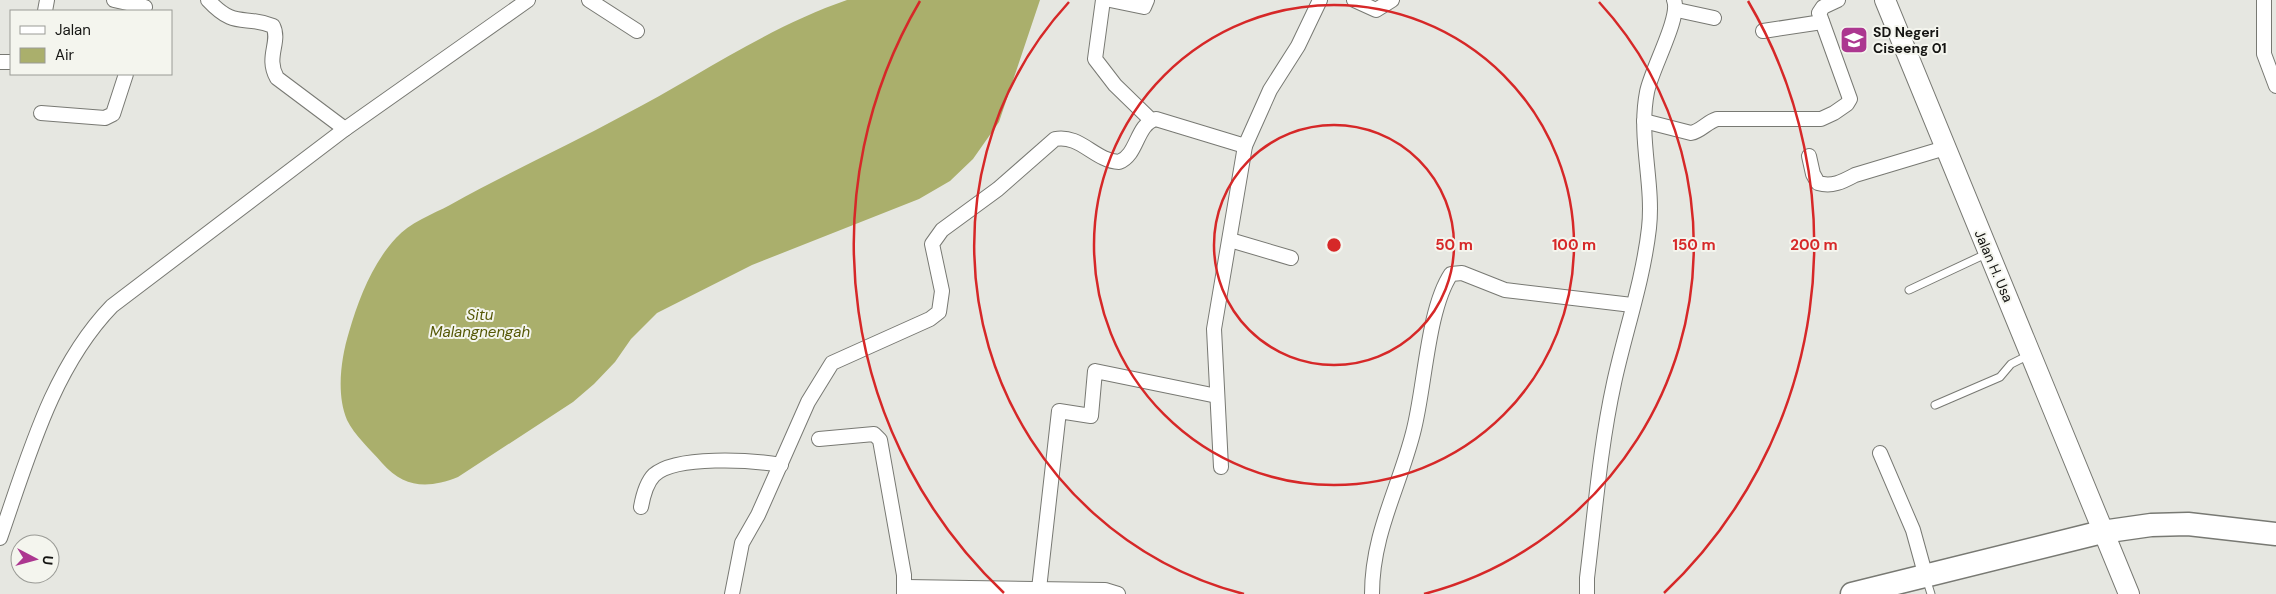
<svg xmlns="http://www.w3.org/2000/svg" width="2276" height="594" font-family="'DM Sans',sans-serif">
<rect width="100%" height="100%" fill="#e6e7e1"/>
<path fill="#aaaf6c" d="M 847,0 L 1040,0 L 999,122 L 973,159 L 950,181 L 919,199 L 752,265 L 657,313 L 631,339 L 615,362 L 594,384 L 573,402 L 458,477 C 428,489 404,488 382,463 C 371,450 354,435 347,420 C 336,394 341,358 349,332 C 359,298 372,264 396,238 C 409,223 433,214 450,205 C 507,173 567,146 624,115 C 697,77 768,27 847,0 Z"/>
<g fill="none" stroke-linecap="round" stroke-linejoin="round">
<defs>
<g id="lane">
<path d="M 1909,290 L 1988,253"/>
<path d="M 1935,405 L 2000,377 L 2011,364 L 2029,355"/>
<path d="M 1926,578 L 1931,594"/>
</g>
<g id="street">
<path d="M 114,0 L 145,7"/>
<path d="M 208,0 C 236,30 243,14 273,26 C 281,42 265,57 277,78 L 345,129"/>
<path d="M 589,0 L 637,31"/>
<path d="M 1103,0 L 1095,59 L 1115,85 L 1151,120"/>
<path d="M 1110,0 L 1144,7 L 1147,0"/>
<path d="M 1354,0 L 1376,10 L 1392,0"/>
<path d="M 2264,0 L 2264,54 L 2276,86"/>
<path d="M 1677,10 L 1714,18"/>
<path d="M 45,11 L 47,0"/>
<path d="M 1763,31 L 1822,22"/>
<path d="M 0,62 L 11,62"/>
<path d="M 41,113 L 105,118 L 113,114 L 126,74"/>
<path d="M 1644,121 L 1691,133 C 1701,131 1707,122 1717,119 L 1821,119 L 1834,113 L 1847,104 L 1850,99 L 1819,13 L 1823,7 L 1838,0"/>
<path d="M 1809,156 L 1813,174 L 1818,183 C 1832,187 1842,182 1855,175 L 1945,148"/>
<path d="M 1230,240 L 1291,258"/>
<path d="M 819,439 L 874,434 L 880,440 L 904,575 L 904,594"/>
<path d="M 1880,453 L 1913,530 L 1926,577"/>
<path d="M 1221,467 L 1214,329 L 1245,146 L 1270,90 L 1298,46 L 1320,0"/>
<path d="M 641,507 C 643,496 646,483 654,475 C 676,455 752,460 781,465"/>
<path d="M 0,538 C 28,458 52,368 112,306 L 345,129 L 528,0"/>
<path d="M 906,587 L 1105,590 L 1118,594"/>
<path d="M 1039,589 L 1059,411 L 1091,416 L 1095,371 L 1217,396"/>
<path d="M 732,594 L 742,543 L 758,515 L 808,402 L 832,363 L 930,319 L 939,312 L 942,291 L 932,244 L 942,230 L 998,189 L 1055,139 C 1080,134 1095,161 1119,162 C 1138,155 1136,124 1156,119 L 1245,146"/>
<path d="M 1372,594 C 1372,534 1399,488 1413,433 C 1425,389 1427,310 1451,274 L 1462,273 L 1505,290 L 1632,305"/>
<path d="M 1587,594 L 1587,578 C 1595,513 1600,447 1614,383 C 1625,332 1643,281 1649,228 C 1654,183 1638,138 1647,92 C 1651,70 1681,17 1674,0"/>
</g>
<path id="secondary" d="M 1885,0 L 2129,594"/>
<path id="primary" d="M 1852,594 L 2102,532 L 2151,525 L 2188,524 L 2276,534"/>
</defs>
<use href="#lane" stroke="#787973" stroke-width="9"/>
<use href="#street" stroke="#787973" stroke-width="16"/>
<use href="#secondary" stroke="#787973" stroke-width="22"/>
<use href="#primary" stroke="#787973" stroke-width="25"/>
<use href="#lane" stroke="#fff" stroke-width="7"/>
<use href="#street" stroke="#fff" stroke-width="14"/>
<use href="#secondary" stroke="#fff" stroke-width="20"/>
<use href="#primary" stroke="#fff" stroke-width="22"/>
</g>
<g fill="none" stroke="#d62828" stroke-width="2.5">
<circle cx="1334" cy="245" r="120"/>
<circle cx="1334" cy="245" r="240"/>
<path d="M1244 594A360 360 0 0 1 1069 2M1599 2A360 360 0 0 1 1424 594"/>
<path d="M1004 593A480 480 0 0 1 920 1M1748 1A480 480 0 0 1 1664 593"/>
</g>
<defs>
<symbol id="school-square" viewBox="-11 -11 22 22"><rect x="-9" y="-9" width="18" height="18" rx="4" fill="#ac3790" stroke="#f4f5ee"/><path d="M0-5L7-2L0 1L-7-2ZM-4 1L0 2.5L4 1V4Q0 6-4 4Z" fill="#fff"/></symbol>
</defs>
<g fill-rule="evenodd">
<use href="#school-square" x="1838" y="24" width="32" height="32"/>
</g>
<g text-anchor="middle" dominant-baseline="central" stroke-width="4" stroke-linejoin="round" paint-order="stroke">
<g font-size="14" font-weight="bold" fill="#141412" stroke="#f4f5ee" text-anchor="start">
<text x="1873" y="32">SD Negeri<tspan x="1873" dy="16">Ciseeng 01</tspan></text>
</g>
<g font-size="14" fill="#141412" stroke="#f4f5ee">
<text transform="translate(1994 266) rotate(67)">Jalan H. Usa</text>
</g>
<g font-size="15" font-style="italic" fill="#555806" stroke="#f4f5ee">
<text x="480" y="315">Situ<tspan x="480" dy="17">Malangnengah</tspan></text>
</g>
</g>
<circle cx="1334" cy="245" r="8" fill="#d62828" stroke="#f4f5ee" stroke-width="2.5"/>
<g font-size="15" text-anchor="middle" font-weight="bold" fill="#d62828" stroke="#f4f5ee" stroke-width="4" stroke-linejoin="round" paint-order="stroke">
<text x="1454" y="250">50 m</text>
<text x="1574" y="250">100 m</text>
<text x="1694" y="250">150 m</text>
<text x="1814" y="250">200 m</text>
</g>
<rect x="10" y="10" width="162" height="65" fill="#f4f5ee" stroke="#9a9b96"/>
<rect x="20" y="26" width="25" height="8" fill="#ffffff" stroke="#9a9b96"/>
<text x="55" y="35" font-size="15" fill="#141412">Jalan</text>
<rect x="20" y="48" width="25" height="15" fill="#aaaf6c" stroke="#9a9b96"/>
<text x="55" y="60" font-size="15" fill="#141412">Air</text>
<g transform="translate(35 559) rotate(96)"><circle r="24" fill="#f4f5ee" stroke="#9a9b96"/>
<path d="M0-4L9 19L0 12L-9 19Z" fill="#ac3790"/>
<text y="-8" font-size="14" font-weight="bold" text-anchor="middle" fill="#141412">U</text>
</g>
</svg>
